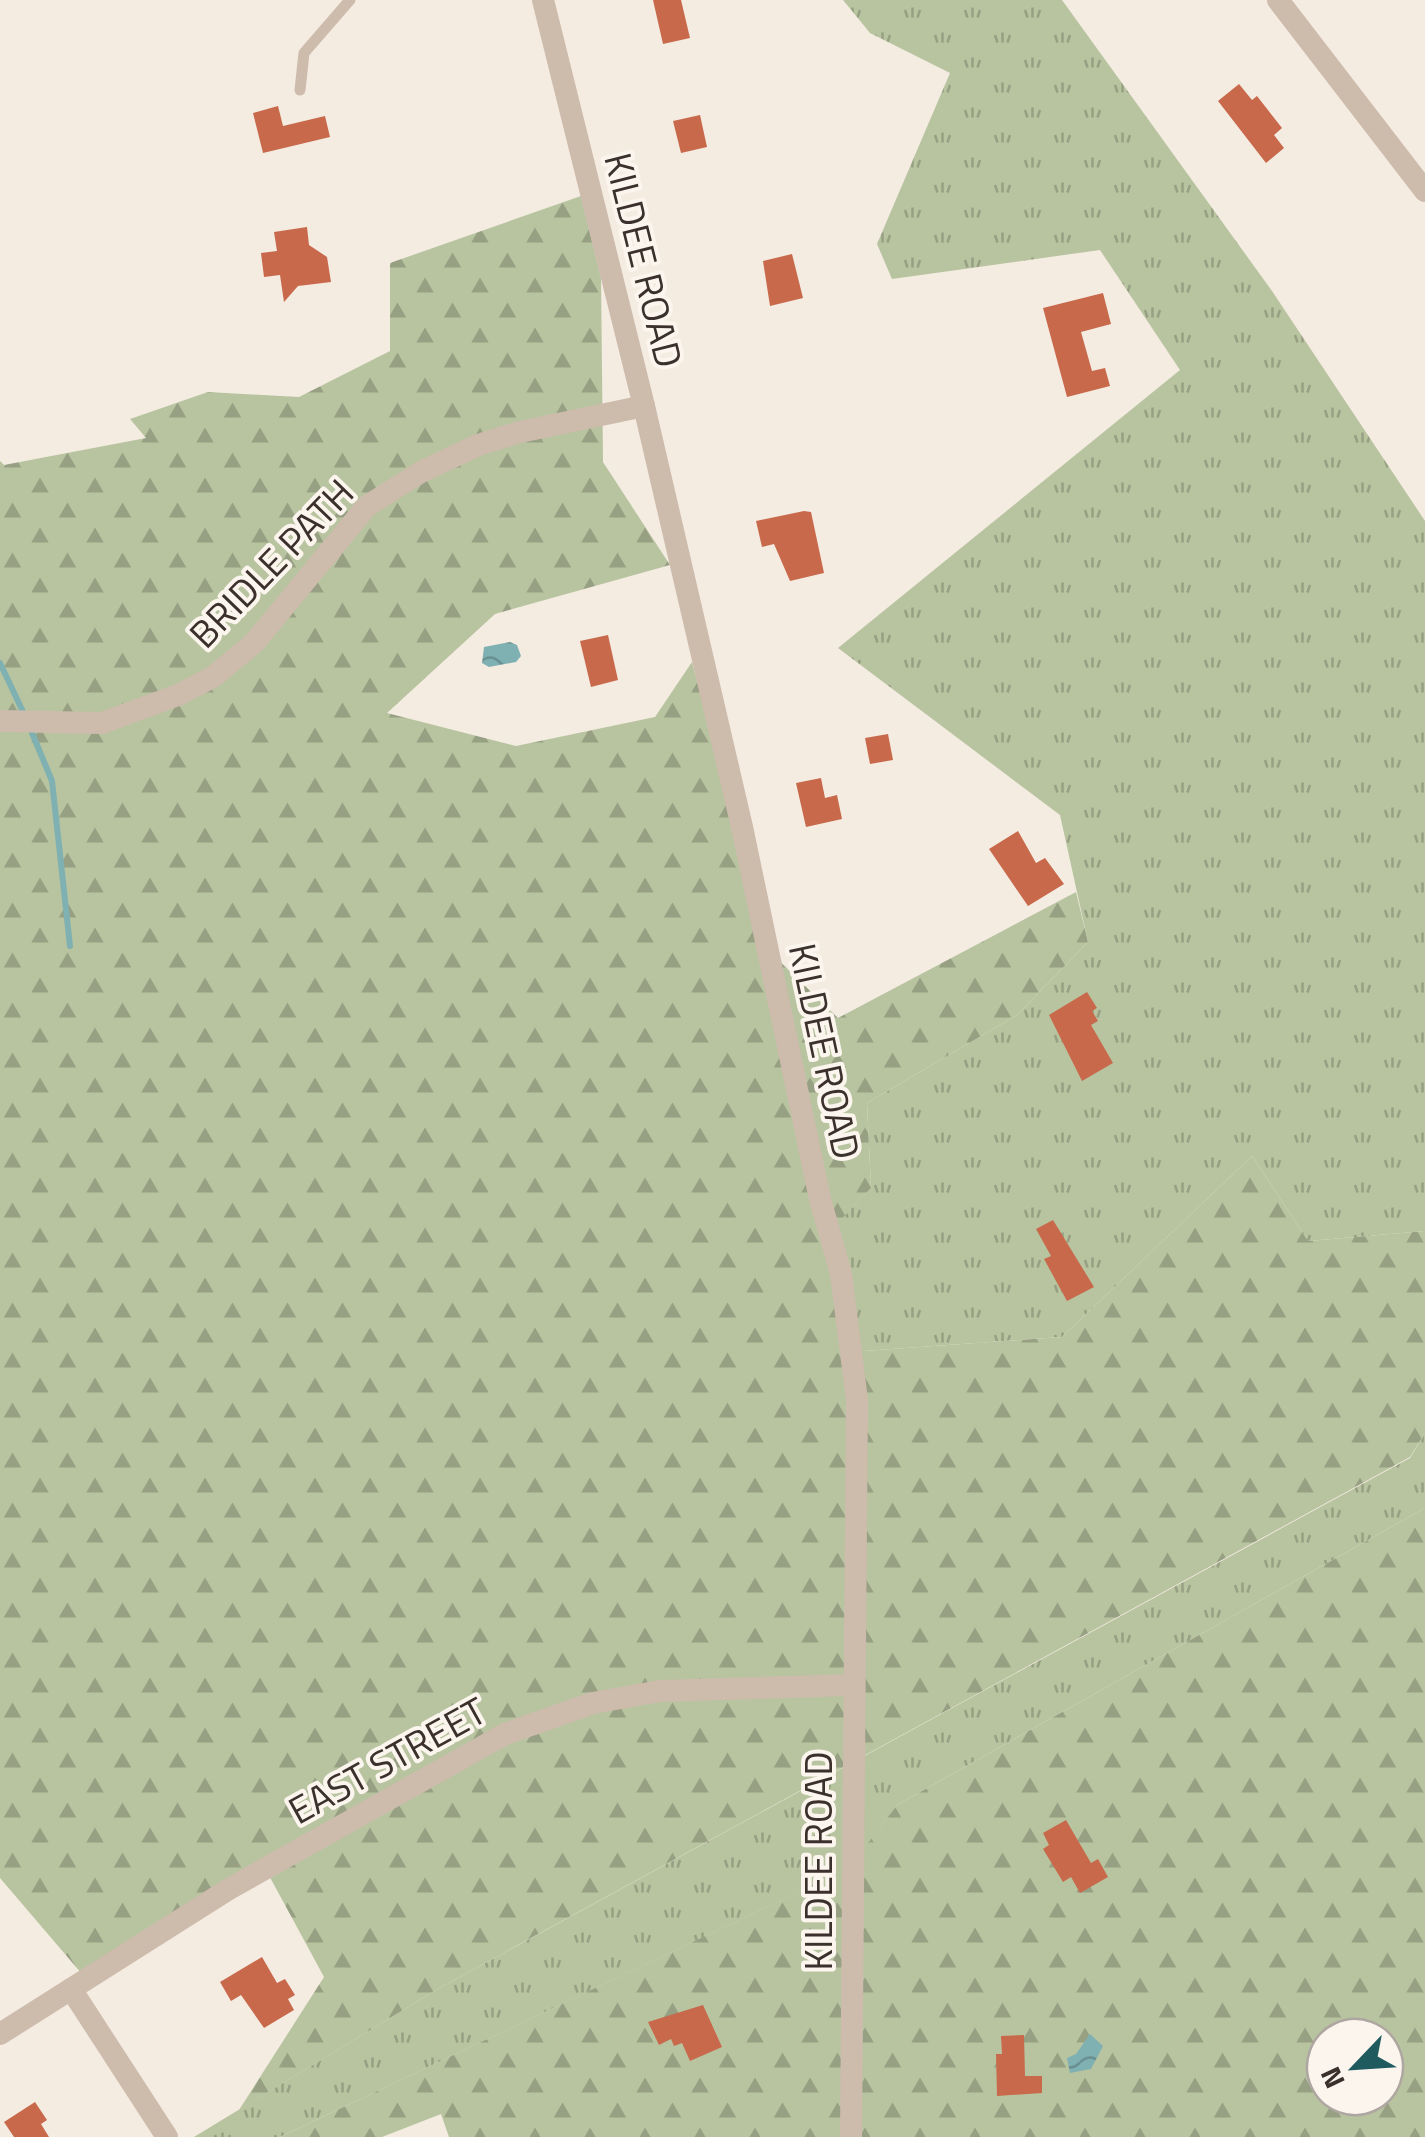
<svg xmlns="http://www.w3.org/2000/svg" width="1425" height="2137" font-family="'Titillium Web',sans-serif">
<defs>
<pattern id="grass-tufts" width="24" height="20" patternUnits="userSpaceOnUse" patternTransform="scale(2.5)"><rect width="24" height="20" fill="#b8c4a0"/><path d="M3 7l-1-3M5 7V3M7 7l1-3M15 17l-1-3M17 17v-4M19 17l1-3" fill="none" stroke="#97a083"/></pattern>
<pattern id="forest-firs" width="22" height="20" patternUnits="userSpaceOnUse" patternTransform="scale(2.5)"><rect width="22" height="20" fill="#b8c4a0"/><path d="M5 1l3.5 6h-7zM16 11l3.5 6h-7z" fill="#97a083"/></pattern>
<pattern id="water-waves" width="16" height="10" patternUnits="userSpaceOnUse" patternTransform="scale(2.5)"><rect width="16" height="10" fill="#7fb0b2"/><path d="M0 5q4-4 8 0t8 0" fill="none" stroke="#699091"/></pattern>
</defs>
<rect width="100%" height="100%" fill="#f4ebe1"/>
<g fill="url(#grass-tufts)">
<path d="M 843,0 L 1062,0 L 1272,291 L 1425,521 L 1425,1231 L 1308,1241 L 1252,1156 L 1062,1337 L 850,1352 L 832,1228 L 871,1188 L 867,1103 L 1017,1015 L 1088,942 L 1060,815 L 838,648 L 1180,370 L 1100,250 L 892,279 L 877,244 L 950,73 L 870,33 Z"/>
<path d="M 1425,1433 L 1425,1508 L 897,1805 L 850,1868 L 280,2137 L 194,2137 L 436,1990 L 1410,1458 Z"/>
</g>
<g fill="url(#forest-firs)" fill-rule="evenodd">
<path d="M 581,196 L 601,278 L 603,462 L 670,565 L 495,614 L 387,713 L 516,746 L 655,717 L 692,662 L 768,950 L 838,1018 L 1076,892 L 1088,942 L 1017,1015 L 867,1103 L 871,1188 L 833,1228 L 850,1352 L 1062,1337 L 1252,1156 L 1308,1241 L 1425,1231 L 1425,1433 L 1410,1457 L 436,1990 L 239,2110 L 324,1977 L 266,1870 L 88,1981 L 0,1878 L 0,461 L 4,465 L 146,438 L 130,419 L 208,392 L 299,397 L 390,351 L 390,263 Z"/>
<path d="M 1425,1508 L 1425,2137 L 449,2137 L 441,2114 L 382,2137 L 280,2137 L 849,1868 L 897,1805 ZM 1325,2037 L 1385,2037 L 1385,2097 L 1325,2097 Z"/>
</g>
<g fill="url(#water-waves)">
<path d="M 510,642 L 517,645 L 521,656 L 516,662 L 489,667 L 482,663 L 484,647 Z"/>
<path d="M 1090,2034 L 1103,2046 L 1091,2069 L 1070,2073 L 1067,2058 L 1076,2054 Z"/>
</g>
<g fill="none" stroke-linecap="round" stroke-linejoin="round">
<g stroke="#7fb0b2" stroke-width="6">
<path d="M 0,663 L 25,716"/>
<path d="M 30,728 L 52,781 L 70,946"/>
</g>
</g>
<g fill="#c8694b">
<path d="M 653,0 L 681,0 L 690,38 L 663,44 Z"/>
<path d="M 1239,84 L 1252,100 L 1257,96 L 1282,128 L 1274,135 L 1284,148 L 1266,163 L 1218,101 Z"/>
<path d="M 278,106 L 283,126 L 325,116 L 330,137 L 263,153 L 253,113 Z"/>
<path d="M 700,115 L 707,147 L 681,153 L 673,121 Z"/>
<path d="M 307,227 L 309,245 L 327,257 L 331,282 L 298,286 L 284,302 L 280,275 L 264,277 L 261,253 L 277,251 L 274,232 Z"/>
<path d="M 792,254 L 803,298 L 770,306 L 763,261 Z"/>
<path d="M 1103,293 L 1111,324 L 1081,332 L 1092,371 L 1105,368 L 1110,386 L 1067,397 L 1043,308 Z"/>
<path d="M 804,511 L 811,512 L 824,573 L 790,581 L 774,544 L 762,547 L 756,521 Z"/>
<path d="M 608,635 L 618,680 L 591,687 L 580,641 Z"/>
<path d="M 888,734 L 893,760 L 870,764 L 865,738 Z"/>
<path d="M 821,778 L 825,798 L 837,795 L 842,819 L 806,827 L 796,783 Z"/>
<path d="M 1018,831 L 1036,863 L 1045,858 L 1064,884 L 1028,906 L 989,849 Z"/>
<path d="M 1087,992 L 1097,1008 L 1092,1011 L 1098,1021 L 1091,1025 L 1113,1063 L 1082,1081 L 1049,1015 Z"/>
<path d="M 1053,1220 L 1094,1287 L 1067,1301 L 1044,1259 L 1051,1256 L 1036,1229 Z"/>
<path d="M 1066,1820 L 1091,1863 L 1098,1859 L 1108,1877 L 1080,1893 L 1071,1877 L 1063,1882 L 1043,1849 L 1049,1845 L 1043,1833 Z"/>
<path d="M 262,1957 L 277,1983 L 285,1979 L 295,1995 L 288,1999 L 294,2010 L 264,2028 L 241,1995 L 231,2001 L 220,1982 Z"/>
<path d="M 703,2005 L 722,2047 L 690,2061 L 682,2043 L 674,2046 L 671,2039 L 659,2045 L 648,2022 Z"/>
<path d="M 1024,2035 L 1025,2076 L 1042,2076 L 1042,2093 L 997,2096 L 996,2054 L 1002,2054 L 1001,2036 Z"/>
<path d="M 35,2102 L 47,2120 L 41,2124 L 49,2137 L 14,2137 L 4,2122 Z"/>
</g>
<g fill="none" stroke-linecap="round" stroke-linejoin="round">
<path stroke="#cdbbac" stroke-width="11" d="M 300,90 L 304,53 L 350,0"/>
<g stroke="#cdbbac" stroke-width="22">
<path d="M 543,0 L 644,406 L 742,827 L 820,1199 L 841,1274 L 857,1400 L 851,2137"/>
<path d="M 1278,0 L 1425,191"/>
<path d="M 0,721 L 102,723 L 178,695 L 213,677 L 254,643 L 367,506 L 421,472 L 478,445 L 520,432 L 644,406"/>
<path d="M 71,1989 L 167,2137"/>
<path d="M 0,2034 L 229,1889 L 505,1734 L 593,1703 L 660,1691 L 854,1685"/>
</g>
</g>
<g text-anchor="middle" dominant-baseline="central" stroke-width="8" stroke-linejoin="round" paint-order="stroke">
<g font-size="38" fill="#3b302b" stroke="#fbf5ee">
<text transform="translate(644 260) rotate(76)">KILDEE ROAD</text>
<text transform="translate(271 563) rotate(-46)">BRIDLE PATH</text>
<text transform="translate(825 1051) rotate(78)">KILDEE ROAD</text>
<text transform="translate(387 1760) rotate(-29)">EAST STREET</text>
<text transform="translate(818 1861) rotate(-90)">KILDEE ROAD</text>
</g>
</g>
<g transform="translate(1355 2067) rotate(245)"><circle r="48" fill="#fbf5ee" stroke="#aea6a0" stroke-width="2.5"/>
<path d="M0-8L18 38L0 25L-18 38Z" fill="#1f5a5e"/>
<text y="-15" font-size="28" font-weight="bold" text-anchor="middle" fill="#3b302b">N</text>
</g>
</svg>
